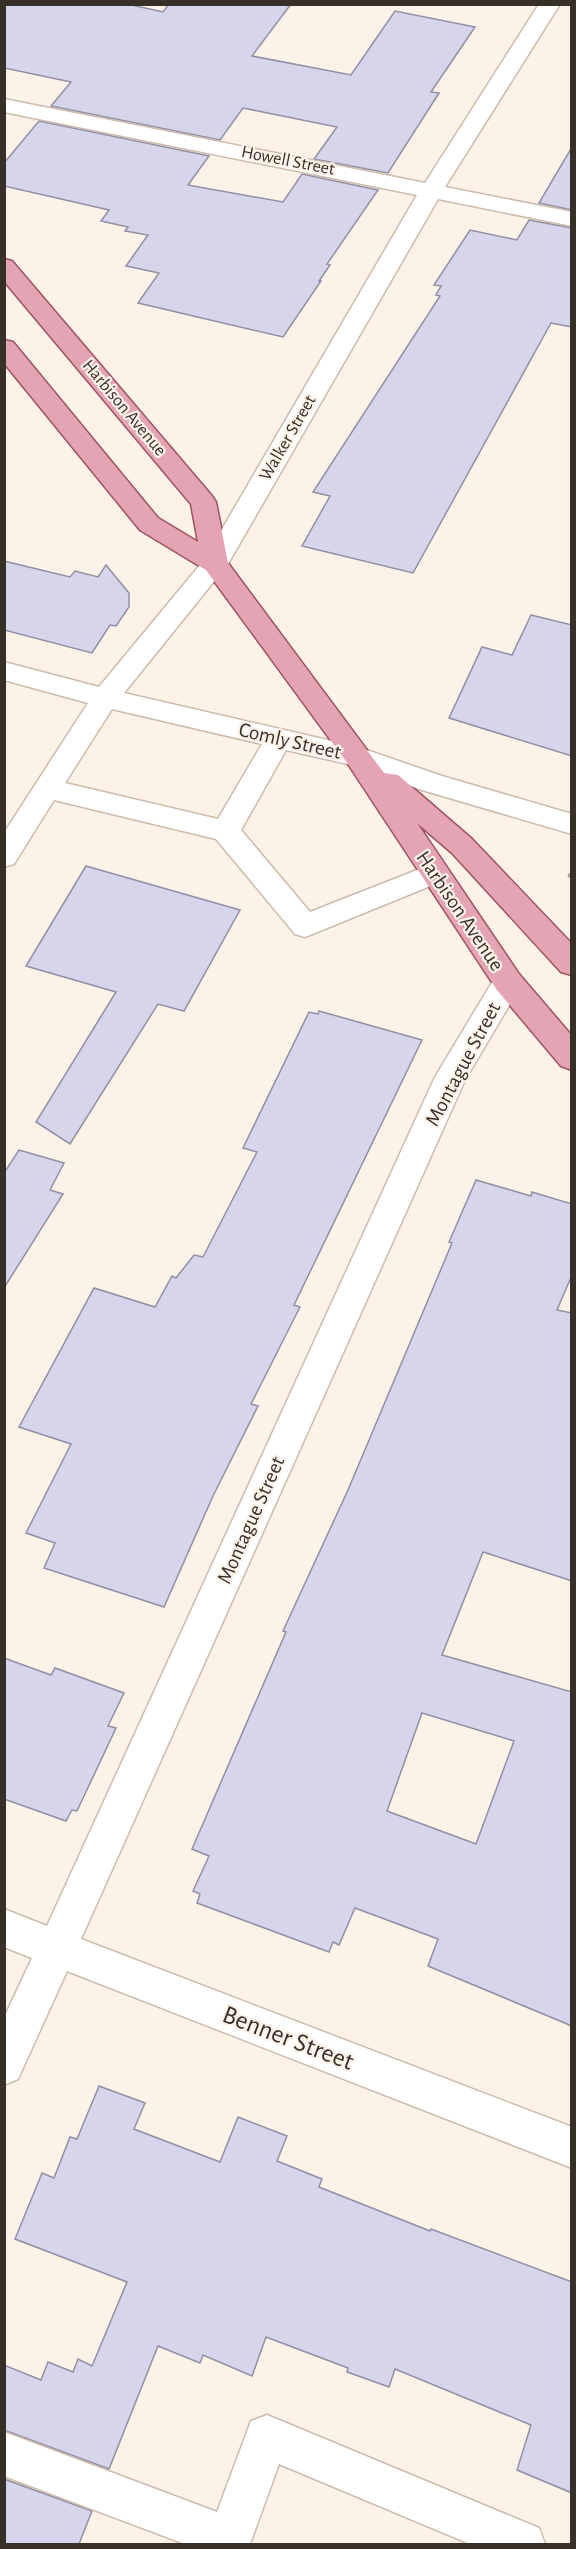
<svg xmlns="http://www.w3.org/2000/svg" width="576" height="2549" font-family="'Alegreya Sans',sans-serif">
<rect width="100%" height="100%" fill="#fdf2e8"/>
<g fill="#d6d5eb" stroke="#908fa3" stroke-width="1.5" fill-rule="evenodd">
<path d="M 4,4 L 127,4 L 163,12 L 169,4 L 291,4 L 252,56 L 351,75 L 395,11 L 475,27 L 431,92 L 439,93 L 388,173 L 314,159 L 337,127 L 243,108 L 220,140 L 51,106 L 71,82 L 4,68 Z"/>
<path d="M 39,121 L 209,156 L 188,185 L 283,202 L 302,174 L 378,190 L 327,264 L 330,265 L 319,281 L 321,281 L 283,337 L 138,303 L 159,273 L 126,266 L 148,235 L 125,231 L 128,227 L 101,221 L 109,210 L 4,186 L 4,163 Z"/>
<path d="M 572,147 L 572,210 L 539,203 Z"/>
<path d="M 529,220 L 572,228 L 572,327 L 551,323 L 413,573 L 302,546 L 330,496 L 313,492 L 440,296 L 436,295 L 441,286 L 434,285 L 470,230 L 517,240 Z"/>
<path d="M 4,561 L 70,577 L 75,571 L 98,577 L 106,565 L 129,593 L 129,607 L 116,626 L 110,625 L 92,653 L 4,630 Z"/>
<path d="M 531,615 L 572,625 L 572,756 L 449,718 L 482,647 L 512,655 Z"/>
<path d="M 86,866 L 240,910 L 184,1011 L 158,1004 L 70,1144 L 36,1122 L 116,992 L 26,966 Z"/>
<path d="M 319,1011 L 422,1040 L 294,1305 L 300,1307 L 251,1404 L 258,1406 L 213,1496 L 164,1607 L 44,1568 L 55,1543 L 26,1533 L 71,1444 L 19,1427 L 94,1288 L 155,1307 L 172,1276 L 176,1278 L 194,1255 L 203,1257 L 257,1152 L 243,1148 L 309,1012 L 318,1014 Z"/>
<path d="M 19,1150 L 64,1163 L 50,1190 L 63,1194 L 4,1288 L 4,1173 Z"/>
<path d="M 476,1180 L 531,1196 L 532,1192 L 572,1204 L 572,1275 L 557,1310 L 572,1313 L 572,1581 L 483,1552 L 442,1655 L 572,1692 L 572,2026 L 428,1966 L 438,1939 L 355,1908 L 339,1945 L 333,1942 L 329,1952 L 197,1903 L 200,1894 L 193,1891 L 209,1856 L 192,1849 L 286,1632 L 283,1631 L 348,1490 L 452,1243 L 449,1242 ZM 422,1713 L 514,1741 L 476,1844 L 387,1811 Z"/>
<path d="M 4,1658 L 51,1675 L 55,1668 L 124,1693 L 108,1726 L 116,1728 L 77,1811 L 72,1810 L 66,1821 L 4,1799 Z"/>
<path d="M 99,2086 L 145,2103 L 134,2129 L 220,2162 L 238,2117 L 287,2136 L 277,2161 L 322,2179 L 319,2187 L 430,2231 L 431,2229 L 572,2282 L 572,2493 L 517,2470 L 531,2425 L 395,2369 L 389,2387 L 347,2372 L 348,2368 L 266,2337 L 252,2376 L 203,2355 L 200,2363 L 158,2346 L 109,2469 L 4,2430 L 4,2365 L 41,2380 L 48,2362 L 73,2372 L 78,2359 L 92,2366 L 127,2282 L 15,2239 L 42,2173 L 54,2178 L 70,2137 L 77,2139 Z"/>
<path d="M 4,2479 L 92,2511 L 79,2544 L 4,2544 Z"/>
</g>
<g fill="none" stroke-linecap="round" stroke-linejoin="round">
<defs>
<g id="minor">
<path d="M 539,4 L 560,4 L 445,187 L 572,212 L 572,226 L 438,199 L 228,564 L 124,693 L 358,747 L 442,776 L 572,814 L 572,834 L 422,790 L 352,765 L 286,750 L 241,830 L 310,912 L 435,863 L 445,866 L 450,873 L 445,880 L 305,937 L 295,934 L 216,839 L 54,800 L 14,864 L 4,867 L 4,833 L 88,703 L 4,680 L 4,662 L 99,687 L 204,560 L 417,195 L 4,112 L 4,99 L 425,183 ZM 112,709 L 262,744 L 218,819 L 65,783 Z"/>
<path d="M 508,971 L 519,974 L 523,982 L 465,1080 L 81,1939 L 572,2127 L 572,2168 L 67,1971 L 18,2079 L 4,2085 L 4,2018 L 32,1958 L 4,1947 L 4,1909 L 47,1926 L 435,1077 L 497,974 Z"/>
<path d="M 267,2415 L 539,2528 L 545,2544 L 470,2544 L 279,2464 L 250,2544 L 185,2544 L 4,2476 L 4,2432 L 217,2512 L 251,2421 Z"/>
</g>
<path id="major" d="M 4,259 L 12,261 L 212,496 L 216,502 L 228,563 L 384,773 L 398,775 L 472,839 L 572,944 L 572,975 L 561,972 L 452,853 L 417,823 L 519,974 L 572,1036 L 572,1070 L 561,1066 L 497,990 L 348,764 L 206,570 L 140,530 L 4,363 L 4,340 L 13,342 L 158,518 L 198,542 L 191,504 L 4,281 Z"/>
</defs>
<use href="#minor" stroke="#cdbbab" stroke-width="3"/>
<use href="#major" stroke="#9d5462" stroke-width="3"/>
<path stroke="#a9a097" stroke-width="4" stroke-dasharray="3 4.5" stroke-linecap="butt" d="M 568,875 L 572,876"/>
<use href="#minor" fill="#fff" fill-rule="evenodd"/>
<use href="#major" fill="#e5a4b3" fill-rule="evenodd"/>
</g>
<g text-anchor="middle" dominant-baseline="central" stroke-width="4.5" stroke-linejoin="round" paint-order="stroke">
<g font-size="18" fill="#373029" stroke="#fdf2e8">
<text transform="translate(288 161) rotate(11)">Howell Street</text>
<text transform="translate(124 408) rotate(50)">Harbison Avenue</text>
<text transform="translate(288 438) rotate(-60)">Walker Street</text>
</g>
<g font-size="21" fill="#373029" stroke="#fdf2e8">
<text transform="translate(290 741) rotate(13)">Comly Street</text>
<text transform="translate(460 911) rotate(56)">Harbison Avenue</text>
<text transform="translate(463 1064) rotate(-62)">Montague Street</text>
<text transform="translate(251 1520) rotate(-66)">Montague Street</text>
</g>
<g font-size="26" fill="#373029" stroke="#fdf2e8">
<text transform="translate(288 2038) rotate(21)">Benner Street</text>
</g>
</g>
<rect width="576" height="2549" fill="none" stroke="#373029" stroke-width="12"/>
</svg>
